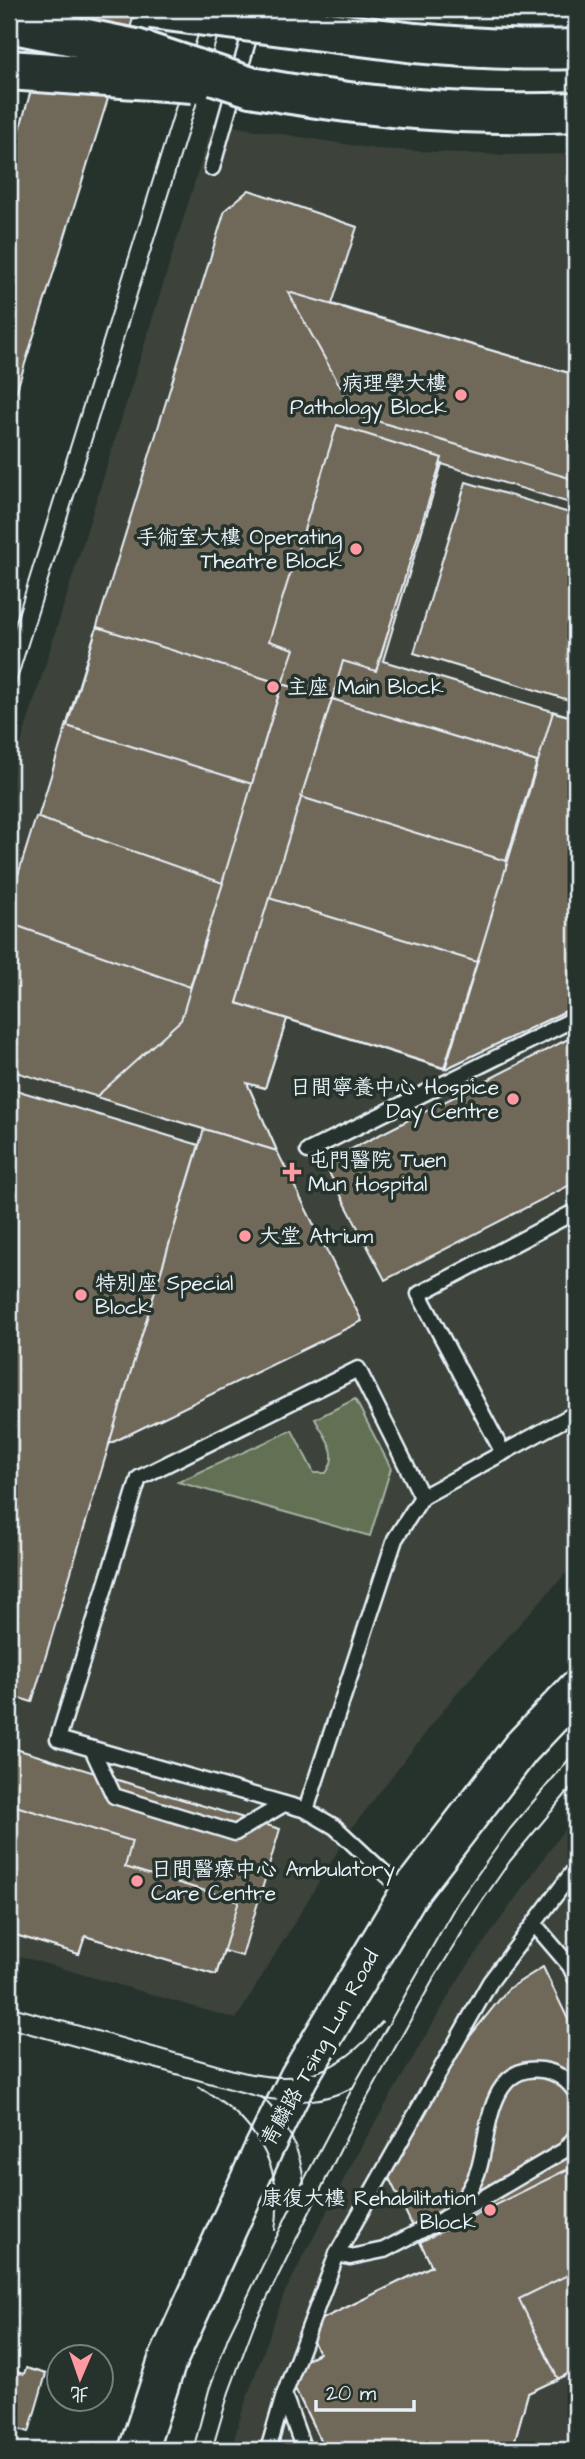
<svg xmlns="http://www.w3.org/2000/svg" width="585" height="2459" font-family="'Architects Daughter','LXGW WenKai TC',sans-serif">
<rect width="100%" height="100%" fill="#26332d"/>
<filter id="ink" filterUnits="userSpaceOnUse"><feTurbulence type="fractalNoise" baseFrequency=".0143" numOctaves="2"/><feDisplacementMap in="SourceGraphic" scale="14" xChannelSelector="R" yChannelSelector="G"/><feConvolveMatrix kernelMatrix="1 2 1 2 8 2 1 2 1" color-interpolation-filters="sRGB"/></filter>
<g filter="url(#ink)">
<g fill="#3c433a">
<path d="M 213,123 L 375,149 L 502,155 L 576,154 L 576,1562 L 455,1695 L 351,1829 L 236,2019 L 9,1953 L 9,782 Z"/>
<path d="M 576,1813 L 576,2450 L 231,2450 L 241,2415 L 284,2294 L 357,2154 L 461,1975 Z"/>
</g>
<path fill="#627152" stroke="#a5b1a5" stroke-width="2" d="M 355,1399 L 391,1468 L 370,1536 L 178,1482 L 292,1430 L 314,1473 L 326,1473 C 341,1453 325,1438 315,1419 Z"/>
<g fill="#706758" stroke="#e8f1f8" stroke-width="2">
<path d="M 55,9 L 136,9 L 9,415 L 9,165 Z"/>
<path d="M 249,190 L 357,227 L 332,304 L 576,375 L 576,505 L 442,464 L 383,661 L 576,718 L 576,1006 L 445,1069 L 287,1019 L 265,1088 L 247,1083 L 277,1151 L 9,1070 L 9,912 L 225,210 Z"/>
<path d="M 288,292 L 576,375 L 576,480 L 356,415 Z"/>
<path d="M 337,425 L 442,458 L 376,671 L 343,661 L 332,699 L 282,684 L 294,649 L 269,641 Z"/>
<path d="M 466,482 L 576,515 L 576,687 L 572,701 L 414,653 Z"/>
<path d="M 97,627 L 282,684 L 252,784 L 67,726 Z"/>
<path d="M 282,684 L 332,699 L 237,1003 L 287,1019 L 265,1088 L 247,1083 L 277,1151 L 96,1097 L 181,1020 Z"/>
<path d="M 332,699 L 537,762 L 506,861 L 301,797 Z"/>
<path d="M 553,712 L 576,718 L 576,1006 L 445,1069 Z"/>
<path d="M 36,817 L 223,883 L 190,987 L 9,923 L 9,904 Z"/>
<path d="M 269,898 L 477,962 L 444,1068 L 237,1003 Z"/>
<path d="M 576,1035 L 576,1182 L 385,1280 L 324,1163 Z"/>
<path d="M 9,1088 L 199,1145 L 32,1702 L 9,1695 Z"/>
<path d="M 204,1129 L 277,1151 L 362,1321 L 109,1444 Z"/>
<path d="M 9,1747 L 280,1829 L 242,1956 L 224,1951 L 216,1975 L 85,1936 L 79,1954 L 9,1933 Z"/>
<path d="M 9,1804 L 132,1841 L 125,1867 L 239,1901 L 216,1975 L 85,1936 L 79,1954 L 9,1933 Z"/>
<path d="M 543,1967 L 576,2036 L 576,2370 L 528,2393 L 512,2450 L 325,2450 L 286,2370 L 319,2353 L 306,2327 L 432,2266 L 389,2178 L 462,2046 L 508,1989 Z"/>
<path d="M 576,2165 L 576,2271 L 519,2299 L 558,2379 L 528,2393 L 512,2450 L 325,2450 L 286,2370 L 319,2353 L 306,2327 L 432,2266 L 420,2242 Z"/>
<path d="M 26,2368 L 46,2374 L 29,2432 L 9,2426 L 11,2420 L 9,2419 L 9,2370 L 24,2374 Z"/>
</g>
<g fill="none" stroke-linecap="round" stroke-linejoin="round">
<defs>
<g id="service">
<path d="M 212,168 L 253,23"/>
<path d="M 308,1151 L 576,1018"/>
<path d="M 503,1453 L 419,1294 L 576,1211"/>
<path d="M 92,1749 L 114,1796 L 235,1833 L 284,1804"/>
<path d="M 306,1810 L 395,1539 L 422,1497 L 576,1413"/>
<path d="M 408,1895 L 335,1827 L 306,1810 L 58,1739 L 139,1478 L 358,1369 L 422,1497"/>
<path d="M 535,1925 L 570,1966 L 576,1979"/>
<path d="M 454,2210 C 465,2197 474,2185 479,2168 C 489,2134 488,2063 542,2070 C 557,2072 568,2080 576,2093"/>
<path d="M 337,2254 L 350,2257 L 384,2250 L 483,2198 L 565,2150 L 576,2136"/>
<path d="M 284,2395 L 304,2450"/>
<path d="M 268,2450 L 284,2395 L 337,2254 L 490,1982 L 576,1868"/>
</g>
<path id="tertiary" d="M 138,2450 L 167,2362 L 264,2148 L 299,2077 L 408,1895 L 521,1748 L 576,1690"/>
<g id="primary">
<path d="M 415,43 C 469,48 522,51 576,49"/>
<path d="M 251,87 C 359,107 466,117 576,112"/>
</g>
</defs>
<use href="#service" stroke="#e8f1f8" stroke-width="19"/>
<use href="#tertiary" stroke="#e8f1f8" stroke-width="42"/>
<use href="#primary" stroke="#e8f1f8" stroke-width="44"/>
<use href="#service" stroke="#26332d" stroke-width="14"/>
<use href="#tertiary" stroke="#26332d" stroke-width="37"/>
<use href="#primary" stroke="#26332d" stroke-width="38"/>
<g stroke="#e8f1f8" stroke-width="2">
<path d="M 9,644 L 206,9"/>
<path d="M 9,705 L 226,9"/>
<path d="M 9,2006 L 234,2070 C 298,2087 339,2075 382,2022"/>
<path d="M 9,2028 L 263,2098 C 296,2103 323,2103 354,2087"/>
<path d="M 198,2087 C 253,2116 286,2167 275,2230"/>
<path d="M 262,2097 C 286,2121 301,2149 304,2183"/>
<path d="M 193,2450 L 209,2390 L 228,2337 L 304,2180 L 352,2089 L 457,1903 L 510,1829 L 576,1751"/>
<path d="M 212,2450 L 229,2392 L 254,2325 L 357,2116 L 433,1980 L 476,1910 L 510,1861 L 576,1782"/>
</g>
<defs>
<g id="trunk-bridge">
<path d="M 151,9 L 415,43"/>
<path d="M 9,23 L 136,49 L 251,87"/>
<path d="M 9,70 L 193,83"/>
</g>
</defs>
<use href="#trunk-bridge" stroke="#e8f1f8" stroke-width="44" stroke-linecap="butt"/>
<use href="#trunk-bridge" stroke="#26332d" stroke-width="38"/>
</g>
</g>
<g fill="#ff9aa2" stroke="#26332d" stroke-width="2.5">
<circle cx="461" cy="395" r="7"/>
<circle cx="356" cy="549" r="7"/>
<circle cx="273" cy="687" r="7"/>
<circle cx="513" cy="1099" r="7"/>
<path d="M288.5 1161.5h7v7h7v7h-7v7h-7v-7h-7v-7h7z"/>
<circle cx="245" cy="1236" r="7"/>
<circle cx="81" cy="1295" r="7"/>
<circle cx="137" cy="1881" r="7"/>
<circle cx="490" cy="2210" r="7"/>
</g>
<g text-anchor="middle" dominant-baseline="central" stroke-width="7" stroke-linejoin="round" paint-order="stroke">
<g font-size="21" fill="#e8f1f8" stroke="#26332d" text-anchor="start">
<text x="447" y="383" text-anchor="end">病理學大樓<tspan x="447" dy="24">Pathology Block</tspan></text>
<text x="342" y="537" text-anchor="end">手術室大樓 Operating<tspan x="342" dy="24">Theatre Block</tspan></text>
<text x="287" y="687">主座 Main Block</text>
<text x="499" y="1087" text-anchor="end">日間寧養中心 Hospice<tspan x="499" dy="24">Day Centre</tspan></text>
<text x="308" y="1160">屯門醫院 Tuen<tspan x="308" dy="24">Mun Hospital</tspan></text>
<text x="259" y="1236">大堂 Atrium</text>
<text x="95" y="1283">特別座 Special<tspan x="95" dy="24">Block</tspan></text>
<text x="151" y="1869">日間醫療中心 Ambulatory<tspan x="151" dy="24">Care Centre</tspan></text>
<text x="476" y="2198" text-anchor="end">康復大樓 Rehabilitation<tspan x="476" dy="24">Block</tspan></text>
</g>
<g font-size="21" fill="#e8f1f8" stroke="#26332d">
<text transform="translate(320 2048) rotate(-61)">青麟路 Tsing Lun Road</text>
</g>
</g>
<rect width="585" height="2459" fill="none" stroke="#26332d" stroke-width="35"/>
<rect x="18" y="18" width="550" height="2424" fill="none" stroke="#e8f1f8" stroke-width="2.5" filter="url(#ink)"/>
<g transform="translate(80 2378) rotate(182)"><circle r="33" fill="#26332d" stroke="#747f7e" stroke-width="2"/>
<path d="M0-5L12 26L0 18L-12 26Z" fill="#ff9aa2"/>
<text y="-10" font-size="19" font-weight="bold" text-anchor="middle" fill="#e8f1f8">北</text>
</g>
<path d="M316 2400v10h98v-10" fill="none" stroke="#e8f1f8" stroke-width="3.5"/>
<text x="326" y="2400" font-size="21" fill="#e8f1f8" stroke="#26332d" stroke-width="5" paint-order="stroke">20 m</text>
</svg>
